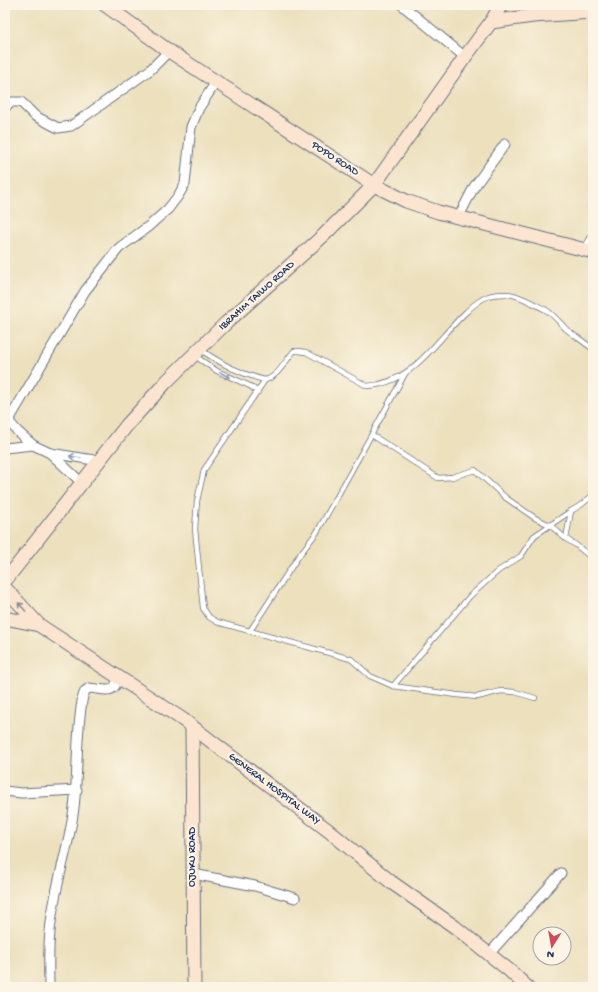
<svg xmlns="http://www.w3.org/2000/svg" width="598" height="992" font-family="'Gochi Hand',sans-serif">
<rect width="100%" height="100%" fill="#fcf5e5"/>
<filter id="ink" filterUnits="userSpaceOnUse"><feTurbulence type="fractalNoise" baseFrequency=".025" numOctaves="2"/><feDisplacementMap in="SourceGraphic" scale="8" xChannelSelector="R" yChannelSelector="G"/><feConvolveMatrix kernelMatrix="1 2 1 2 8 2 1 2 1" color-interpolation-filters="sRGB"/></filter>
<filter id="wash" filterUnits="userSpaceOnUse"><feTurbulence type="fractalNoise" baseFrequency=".012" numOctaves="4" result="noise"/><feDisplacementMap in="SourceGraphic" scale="16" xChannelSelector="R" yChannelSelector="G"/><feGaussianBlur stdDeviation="0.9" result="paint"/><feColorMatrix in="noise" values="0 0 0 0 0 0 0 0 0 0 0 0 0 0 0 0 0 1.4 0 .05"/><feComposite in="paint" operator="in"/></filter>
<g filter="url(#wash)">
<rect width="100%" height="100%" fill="#ece0bd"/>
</g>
<g filter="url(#ink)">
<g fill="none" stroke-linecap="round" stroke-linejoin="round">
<defs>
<g id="lane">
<path d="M 201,350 C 222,364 240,374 265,380 C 277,378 286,360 294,351 L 298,351 L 306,352 L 367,386 C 412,384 435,342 464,314 C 471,307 480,299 489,296 C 494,294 502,294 507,294 C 518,294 536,305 546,310 C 554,315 560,323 566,329 C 575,336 584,342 593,349"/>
<path d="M 195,356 L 217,371 L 250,386 L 258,392"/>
<path d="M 265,380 L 204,470 L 197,501 L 195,529 L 203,608 L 209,617 L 217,622 L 351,659 L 370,676 L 393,686 L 457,695 L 477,697 L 501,691 L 515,692 L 535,698"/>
<path d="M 372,435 L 438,478 L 452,477 L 475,470 L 506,498 L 535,518 L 550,525 L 566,539 L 576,545 L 593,559"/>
<path d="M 566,539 L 571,511 L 581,505 L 593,495"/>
<path d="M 250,631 L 298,557 L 317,532 L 338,495 L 405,374"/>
<path d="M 393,686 L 470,596 L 498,571 L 521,556 L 534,536 L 571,511"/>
</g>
<g id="street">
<path d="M 402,5 L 465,57"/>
<path d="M 5,107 L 12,102 L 21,102 L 35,116 L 58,128 L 71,126 L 150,70 L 169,51"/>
<path d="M 458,218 L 474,187 L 505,144"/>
<path d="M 586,249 L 593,238"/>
<path d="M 5,417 L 18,432 L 33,445"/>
<path d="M 9,420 L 85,291 L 119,248 L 149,226 L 168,209 L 178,196 L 185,184 L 191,127 L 199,108 L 216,82"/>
<path d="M 5,448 L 33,445 L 50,453 L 82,483"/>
<path d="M 50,453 L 100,461"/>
<path d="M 5,791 L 21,793 L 77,790"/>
<path d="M 193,874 L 255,886 L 295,898"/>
<path d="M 489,954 L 561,873"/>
<path d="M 49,987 C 49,969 48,950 50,932 C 53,892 67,854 73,815 C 79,776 75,735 83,696 L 85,691 L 89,688 C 104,689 115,696 118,677"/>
</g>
<g id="secondary">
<path d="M 105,5 L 169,51 L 374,185 L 406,201 L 438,212 L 593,252"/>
<path d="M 491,22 L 533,16 L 593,12"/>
<path d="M 5,581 L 127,425 L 167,381 L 226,323 L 324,235 L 374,185 L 465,57 L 491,22 L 501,5"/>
<path d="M 5,588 L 39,625"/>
<path d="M 5,618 L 39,625 L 182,719 L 329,831 L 391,882 L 455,927 L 510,971 L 527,987"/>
<path d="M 192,727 L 194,987"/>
</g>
</defs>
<use href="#lane" stroke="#646d7f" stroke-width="6"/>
<use href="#street" stroke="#646d7f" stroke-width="11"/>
<use href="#secondary" stroke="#646d7f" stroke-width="15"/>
<use href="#lane" stroke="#fff" stroke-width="4.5"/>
<use href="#street" stroke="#fff" stroke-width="9"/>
<use href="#secondary" stroke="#fce5d0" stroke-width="13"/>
</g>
<defs><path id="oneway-shaft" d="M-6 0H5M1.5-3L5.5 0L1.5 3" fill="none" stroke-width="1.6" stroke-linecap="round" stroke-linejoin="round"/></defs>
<g stroke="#8d97ae">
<use href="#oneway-shaft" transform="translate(225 375) rotate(27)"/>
<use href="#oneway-shaft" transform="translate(75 457) rotate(-171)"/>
</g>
<use stroke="#8c8a97" href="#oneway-shaft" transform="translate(22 607) rotate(-132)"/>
</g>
<g text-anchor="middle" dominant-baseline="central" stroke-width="4" stroke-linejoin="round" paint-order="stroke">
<g font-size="11" fill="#1b2f5e" stroke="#fcf5e5">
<text transform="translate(335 159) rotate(33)">POPO ROAD</text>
<text transform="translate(257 296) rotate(-42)">IBRAHIM TAIWO ROAD</text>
<text transform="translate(274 789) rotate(37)">GENERAL HOSPITAL WAY</text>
<text transform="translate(193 857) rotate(-90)">OJUKU ROAD</text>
</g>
</g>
<rect width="598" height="992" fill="none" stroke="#fcf5e5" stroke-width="20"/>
<g transform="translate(552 946) rotate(191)"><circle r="19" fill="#fcf5e5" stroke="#a2a6af"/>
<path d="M0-3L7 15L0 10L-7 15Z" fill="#d1495b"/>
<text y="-6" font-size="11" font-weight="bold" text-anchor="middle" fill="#1b2f5e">N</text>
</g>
</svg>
